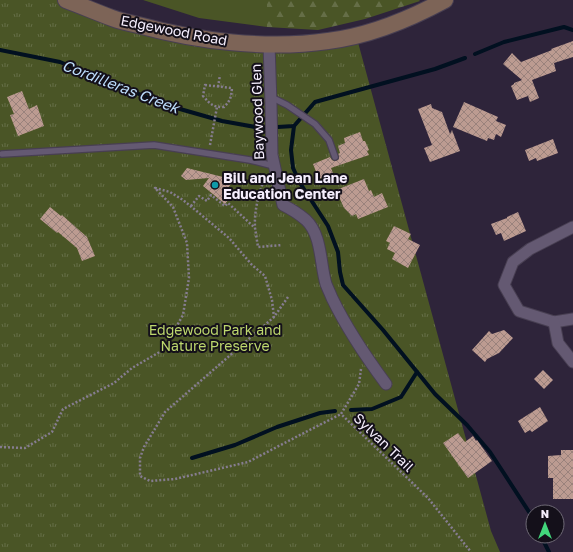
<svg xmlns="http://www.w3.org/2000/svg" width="573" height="552" font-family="'Golos Text',sans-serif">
<defs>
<pattern id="forest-firs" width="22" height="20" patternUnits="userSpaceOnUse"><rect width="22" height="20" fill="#4a5526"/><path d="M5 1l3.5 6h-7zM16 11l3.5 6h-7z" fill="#656e47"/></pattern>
<pattern id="park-tufts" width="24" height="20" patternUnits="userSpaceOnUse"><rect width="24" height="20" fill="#4a5526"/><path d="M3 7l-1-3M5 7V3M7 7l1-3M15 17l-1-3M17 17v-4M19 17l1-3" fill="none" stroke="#656e47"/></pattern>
<pattern id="building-cross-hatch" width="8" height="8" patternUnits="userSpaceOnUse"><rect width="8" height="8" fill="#bc9b91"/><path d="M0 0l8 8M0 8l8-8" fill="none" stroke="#9a827c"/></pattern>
</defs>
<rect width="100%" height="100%" fill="#2e243a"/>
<path fill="#4a5526" d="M 143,0 L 267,0 L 267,27 L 199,18 Z"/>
<path fill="url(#forest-firs)" d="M 267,0 L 419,0 L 420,1 L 365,19 L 318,30 L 267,27 Z"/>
<path fill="url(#park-tufts)" d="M 0,0 L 66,0 L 231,42 L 356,35 L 491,531 L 500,552 L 0,552 Z"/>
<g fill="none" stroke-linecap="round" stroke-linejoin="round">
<g stroke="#011020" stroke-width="4">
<path d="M 0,50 L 60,62 L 166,105 L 222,121 L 261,128 L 294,126 L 315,102 L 435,69 L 465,58"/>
<path d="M 475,54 L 504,42 L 564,27 L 573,30"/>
<path d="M 294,126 L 291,150 L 293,168 L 300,183 L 328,226 L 338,252 L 340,272 L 343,285 L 383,330 L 435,394 L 467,425 L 490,452 L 533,518"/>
<path d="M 351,410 L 372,409 L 401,397 L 417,372"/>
<path d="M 192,458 L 235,445 L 277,427 L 320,413 L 335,411"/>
<path d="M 541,536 L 549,552"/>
</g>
</g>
<g fill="url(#building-cross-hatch)">
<path d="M 573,41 L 573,57 L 554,63 L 556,71 L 532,80 L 539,98 L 530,102 L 528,96 L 517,100 L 511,86 L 514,84 L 514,83 L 522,80 L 503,64 L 512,53 L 521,62 L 552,50 L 551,49 Z"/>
<path d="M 22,91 L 29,109 L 37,105 L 44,126 L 18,136 L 10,115 L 14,114 L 7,97 Z"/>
<path d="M 464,102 L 498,117 L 496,121 L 506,125 L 501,137 L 496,134 L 494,140 L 488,138 L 487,141 L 453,127 Z"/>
<path d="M 431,104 L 432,108 L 442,112 L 450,134 L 452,130 L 460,151 L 430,162 L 424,148 L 432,145 L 418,109 Z"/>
<path d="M 360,132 L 363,141 L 365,141 L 369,150 L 367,151 L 369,155 L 331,168 L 333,173 L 319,179 L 313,164 L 330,157 L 332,160 L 334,161 L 338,160 L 339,157 L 338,154 L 340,153 L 338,146 L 345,143 L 344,138 Z"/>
<path d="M 553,139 L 558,153 L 537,161 L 536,158 L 529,161 L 525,150 Z"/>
<path d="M 187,168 L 223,177 L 231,184 L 228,188 L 234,192 L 225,204 L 203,186 L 209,178 L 186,180 L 181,176 Z"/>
<path d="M 364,179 L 369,191 L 371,190 L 374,197 L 382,193 L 388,207 L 358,219 L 356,214 L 352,216 L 344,208 L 336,190 Z"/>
<path d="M 50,207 L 61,216 L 62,215 L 87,237 L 95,256 L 82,261 L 77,248 L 58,232 L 57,233 L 40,219 Z"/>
<path d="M 518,212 L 526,231 L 504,241 L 501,233 L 496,235 L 491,224 L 507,218 L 507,217 Z"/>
<path d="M 394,226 L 411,234 L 408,239 L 420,245 L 408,268 L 392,259 L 395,253 L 387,249 L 390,243 L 386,241 Z"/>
<path d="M 504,330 L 513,338 L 499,353 L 487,359 L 485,362 L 472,350 L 489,331 L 492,334 Z"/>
<path d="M 543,370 L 553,380 L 544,389 L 534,379 Z"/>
<path d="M 540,407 L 548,421 L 532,432 L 530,430 L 525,433 L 518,421 Z"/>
<path d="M 458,433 L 465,442 L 473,436 L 476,441 L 477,440 L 492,461 L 468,478 L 443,443 Z"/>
<path d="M 561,450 L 573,450 L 573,499 L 553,499 L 553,478 L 548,478 L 548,456 L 561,455 Z"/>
</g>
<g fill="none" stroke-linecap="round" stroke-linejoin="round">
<defs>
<g id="lane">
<path d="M 271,97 L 287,105 L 315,124 L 329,140 L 335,157"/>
<path d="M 2,154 L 154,145 L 250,160 L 274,166"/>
</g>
<g id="street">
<path d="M 269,44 L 271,104 L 272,155 L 283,205 C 291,209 299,214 306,220 C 322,235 320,264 326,284 C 328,289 330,293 332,298 C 347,329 366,357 386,384"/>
<path d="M 573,227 L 530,249 L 513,262 L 504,285 L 519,311 L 554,322 L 573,319"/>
<path d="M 554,322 L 558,343 L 573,362"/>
</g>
<path id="secondary" d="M 66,0 C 82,6 96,12 112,18 C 120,21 129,23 138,25 C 197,41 267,50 328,41 C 369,36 408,20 445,0"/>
</defs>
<use href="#lane" stroke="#483f52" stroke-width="8"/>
<use href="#street" stroke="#483f52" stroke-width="13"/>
<use href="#secondary" stroke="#483f52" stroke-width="18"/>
<g stroke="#867d90" stroke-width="2.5" stroke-dasharray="2 2" stroke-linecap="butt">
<path d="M 205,85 L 232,88 C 231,97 231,100 224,107 C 213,107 211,105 203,96 Z"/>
<path d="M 218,87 L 220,75"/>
<path d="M 210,145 L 217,107"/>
<path d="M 265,177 C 259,193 254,210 255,228 C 256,234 257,241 258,247 L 282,245"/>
<path d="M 191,206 L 199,196 L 207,201 L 211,195 L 225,206 L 228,203 L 255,228"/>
<path d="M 288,297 L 274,317 L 165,412 L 144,447 L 140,458 L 140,476 L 150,481 L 175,479 L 248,462 L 298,436 L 341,414"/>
<path d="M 361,369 L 359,384 L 341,414 L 428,498 L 471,552"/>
<path d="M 0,447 L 25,448 L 52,432 L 63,409 L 114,383 L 132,368 L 163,350 L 183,315 L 189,278 L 187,243 L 173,207 L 155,188 L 170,192 L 183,200 L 199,213 L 229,238 L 252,265 L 265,276 L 272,300 L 274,317"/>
</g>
<use href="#lane" stroke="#645972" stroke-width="5.5"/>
<use href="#street" stroke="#645972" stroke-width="11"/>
<use href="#secondary" stroke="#7d6457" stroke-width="16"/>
</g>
<circle fill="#0f9aa8" stroke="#14101a" stroke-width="1.5" cx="215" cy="185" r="4"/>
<g text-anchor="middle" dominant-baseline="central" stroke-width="4" stroke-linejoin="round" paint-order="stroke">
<g font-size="14" fill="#f6effe" stroke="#14101a">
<text transform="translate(174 30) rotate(11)">Edgewood Road</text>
<text transform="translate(257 112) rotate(-92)">Baywood Glen</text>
<text transform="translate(384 442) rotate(44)">Sylvan Trail</text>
</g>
<g font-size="14" font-weight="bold" fill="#f6effe" stroke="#14101a" text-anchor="start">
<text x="223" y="177">Bill and Jean Lane<tspan x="223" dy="16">Education Center</tspan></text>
</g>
<g font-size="14" fill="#bdd76d" stroke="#14101a">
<text x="215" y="329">Edgewood Park and<tspan x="215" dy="16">Nature Preserve</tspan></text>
</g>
<g font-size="15" font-style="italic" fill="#bcdcfb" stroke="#14101a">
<text transform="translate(121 86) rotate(21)">Cordilleras Creek</text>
</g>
</g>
<g transform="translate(545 524)"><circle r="19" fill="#14101a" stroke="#6e6975"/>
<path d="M0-3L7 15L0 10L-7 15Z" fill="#42d77c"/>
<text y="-6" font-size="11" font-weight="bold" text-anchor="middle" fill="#f6effe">N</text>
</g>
</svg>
